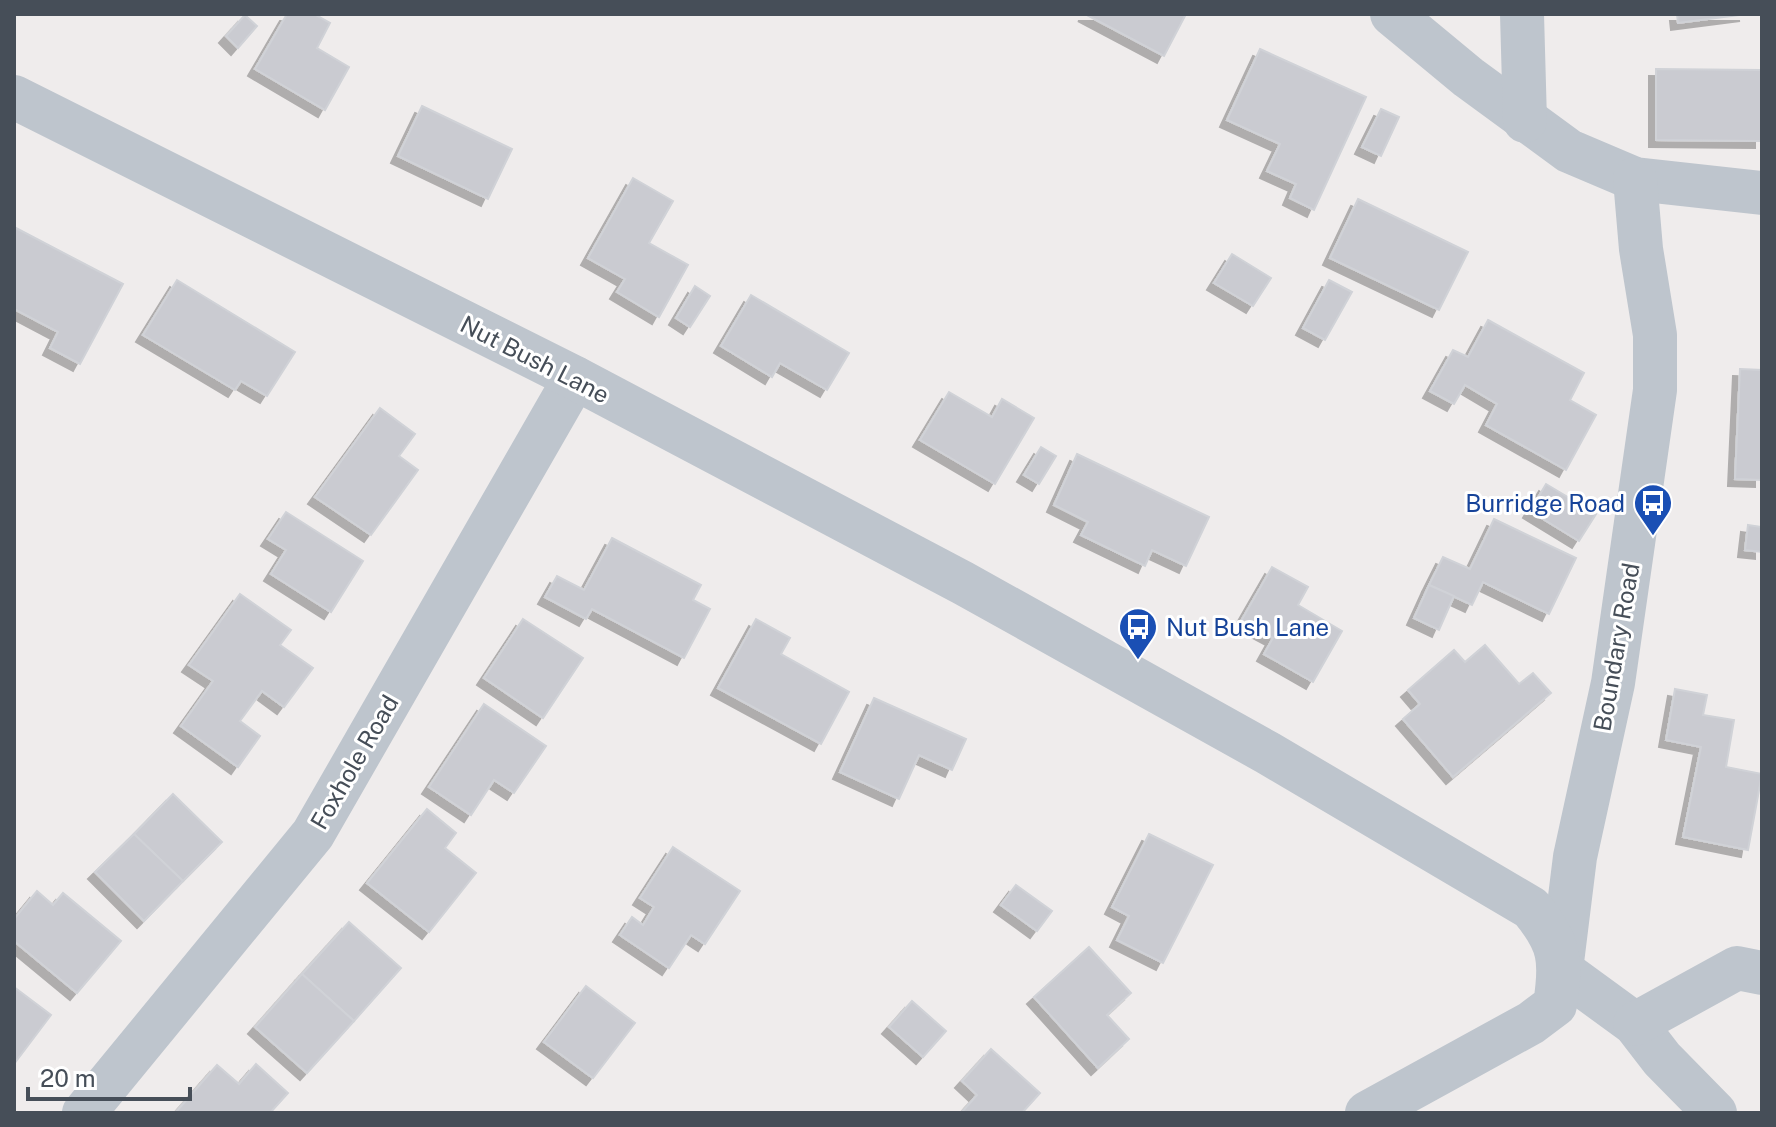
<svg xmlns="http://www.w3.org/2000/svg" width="1776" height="1127" font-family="'Public Sans',sans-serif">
<defs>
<filter id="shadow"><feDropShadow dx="-7" dy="7" stdDeviation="0" flood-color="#0004"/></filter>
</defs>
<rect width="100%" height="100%" fill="#efecec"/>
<g fill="#cacbd1" stroke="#d0d2d7" stroke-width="2" filter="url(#shadow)">
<path d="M 287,14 L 314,14 L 330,23 L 317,48 L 349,67 L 325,110 L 255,69 Z"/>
<path d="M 1085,14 L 1186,14 L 1164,56 Z"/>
<path d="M 1677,14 L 1747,14 L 1678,23 Z"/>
<path d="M 245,15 L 257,26 L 238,48 L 226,36 Z"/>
<path d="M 1260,49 L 1366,97 L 1314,210 L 1290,198 L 1296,184 L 1267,171 L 1280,144 L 1227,120 Z"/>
<path d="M 1656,69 L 1762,70 L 1762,141 L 1656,140 Z"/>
<path d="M 422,106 L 512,149 L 488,199 L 398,156 Z"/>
<path d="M 1381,109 L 1399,117 L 1381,156 L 1362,147 Z"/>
<path d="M 633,178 L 673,201 L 649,243 L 688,265 L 659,317 L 617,292 L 625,279 L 588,258 Z"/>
<path d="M 1358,199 L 1468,252 L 1439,310 L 1330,258 Z"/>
<path d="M 14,227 L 123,284 L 80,364 L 50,348 L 58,332 L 14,309 Z"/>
<path d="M 1232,254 L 1271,278 L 1253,306 L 1214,283 Z"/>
<path d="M 177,280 L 295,352 L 267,396 L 241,381 L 235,390 L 143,335 Z"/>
<path d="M 1329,280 L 1352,292 L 1325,340 L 1303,328 Z"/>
<path d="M 695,286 L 710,296 L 690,327 L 676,318 Z"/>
<path d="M 751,295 L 849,353 L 827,390 L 780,363 L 772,377 L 721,346 Z"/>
<path d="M 1488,320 L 1584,373 L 1570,400 L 1596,415 L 1566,470 L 1486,425 L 1497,404 L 1465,385 L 1454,404 L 1430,391 L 1453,350 L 1468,357 Z"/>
<path d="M 1740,369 L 1762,370 L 1762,480 L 1735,479 Z"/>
<path d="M 949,392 L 992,417 L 1002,399 L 1034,418 L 995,484 L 920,440 Z"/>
<path d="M 380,408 L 415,434 L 399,456 L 418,470 L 371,535 L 315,497 Z"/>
<path d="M 1041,447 L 1056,456 L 1039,484 L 1024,475 Z"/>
<path d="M 1077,454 L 1209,517 L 1186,566 L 1152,550 L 1145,566 L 1081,535 L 1088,522 L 1054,505 Z"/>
<path d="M 1546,484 L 1596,514 L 1579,541 L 1530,511 Z"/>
<path d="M 286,512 L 363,561 L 331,612 L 271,574 L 286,550 L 268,539 Z"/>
<path d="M 1494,519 L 1576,558 L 1549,614 L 1483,582 L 1472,605 L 1429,585 L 1443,557 L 1470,569 Z"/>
<path d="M 1748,525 L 1762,527 L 1762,552 L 1745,550 Z"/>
<path d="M 612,538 L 701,585 L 693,600 L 710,609 L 684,658 L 592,609 L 586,619 L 545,597 L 557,576 L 584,590 Z"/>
<path d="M 1272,567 L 1308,587 L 1298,605 L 1342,631 L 1313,682 L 1264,654 L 1273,638 L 1241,621 Z"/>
<path d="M 1429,585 L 1454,596 L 1439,630 L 1414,618 Z"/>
<path d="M 240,594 L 291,630 L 280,645 L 313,668 L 284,707 L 262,691 L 240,721 L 260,736 L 238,767 L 181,726 L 213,681 L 189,665 Z"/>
<path d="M 523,619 L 583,658 L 543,718 L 484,678 Z"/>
<path d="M 756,619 L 790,638 L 781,654 L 849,692 L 821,744 L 718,688 Z"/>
<path d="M 1485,645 L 1519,684 L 1533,673 L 1551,693 L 1453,777 L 1403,719 L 1420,704 L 1408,690 L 1454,650 L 1465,662 Z"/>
<path d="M 1675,689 L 1707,695 L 1703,715 L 1734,720 L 1726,767 L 1762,774 L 1748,850 L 1683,837 L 1701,747 L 1666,740 Z"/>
<path d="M 874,698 L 966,739 L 952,770 L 919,755 L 899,799 L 840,772 Z"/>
<path d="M 484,704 L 546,746 L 514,793 L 494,780 L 471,815 L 429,787 Z"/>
<path d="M 173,794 L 222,842 L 183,881 L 134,834 Z"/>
<path d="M 427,809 L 456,833 L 445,848 L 476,873 L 429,932 L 367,883 Z"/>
<path d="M 134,834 L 183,881 L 144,921 L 95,872 Z"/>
<path d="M 1149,834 L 1213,865 L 1163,963 L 1117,940 L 1129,916 L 1112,907 Z"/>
<path d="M 673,847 L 740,891 L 705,944 L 691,935 L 669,968 L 620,935 L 632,917 L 643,925 L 654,907 L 640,898 Z"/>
<path d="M 1016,885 L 1052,911 L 1037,931 L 1001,905 Z"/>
<path d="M 37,891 L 53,905 L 63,893 L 121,941 L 77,993 L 14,941 L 14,919 Z"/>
<path d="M 349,922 L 401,968 L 354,1021 L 302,974 Z"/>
<path d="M 1089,947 L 1131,993 L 1107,1015 L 1129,1039 L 1098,1068 L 1034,997 Z"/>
<path d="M 302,974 L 354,1021 L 307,1073 L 255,1027 Z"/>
<path d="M 586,986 L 635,1023 L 593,1078 L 544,1042 Z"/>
<path d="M 14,987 L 51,1015 L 14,1064 Z"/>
<path d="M 912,1001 L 946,1031 L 923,1057 L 889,1027 Z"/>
<path d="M 991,1049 L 1040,1093 L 1022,1113 L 961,1113 L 977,1095 L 962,1081 Z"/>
<path d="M 256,1064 L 288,1093 L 270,1113 L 175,1113 L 217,1065 L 239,1084 Z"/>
</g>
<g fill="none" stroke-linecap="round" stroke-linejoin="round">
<g stroke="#bec5cd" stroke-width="44">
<path d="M 1392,14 L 1468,77 L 1569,151 L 1635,179 L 1762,193"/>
<path d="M 1522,14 L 1525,121"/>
<path d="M 1635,179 L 1641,249 L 1655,335 L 1655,390 L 1613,683 L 1575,857 L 1561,970 L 1635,1024 L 1662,1059 L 1715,1113"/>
<path d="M 1635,1024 L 1737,968 L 1762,973"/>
<path d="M 84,1113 L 313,834 L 575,378"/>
</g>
<path stroke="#bec5cd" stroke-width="44" d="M 14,97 L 575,378 L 963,583 L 1268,753 L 1531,908 C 1560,943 1562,960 1555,1005 L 1531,1023 L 1367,1113"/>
</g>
<defs>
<symbol id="bus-pin" viewBox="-11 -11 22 30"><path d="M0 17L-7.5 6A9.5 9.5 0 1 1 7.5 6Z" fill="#1a4fb4" stroke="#fff"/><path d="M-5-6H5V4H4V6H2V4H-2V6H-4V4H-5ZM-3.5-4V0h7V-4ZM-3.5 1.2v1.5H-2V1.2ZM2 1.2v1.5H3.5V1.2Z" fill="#fff"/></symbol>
</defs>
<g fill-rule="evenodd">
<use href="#bus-pin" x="1631" y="481" width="44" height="60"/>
<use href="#bus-pin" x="1116" y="605" width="44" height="60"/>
</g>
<g text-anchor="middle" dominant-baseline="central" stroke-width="6" stroke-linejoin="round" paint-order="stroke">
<g font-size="24" fill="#464e58" stroke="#fff">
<text transform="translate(535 359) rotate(27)">Nut Bush Lane</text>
<text transform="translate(1616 647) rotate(-80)">Boundary Road</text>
<text transform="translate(354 762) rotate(-60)">Foxhole Road</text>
</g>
<g font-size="24" fill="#164399" stroke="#fff" text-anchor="end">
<text x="1625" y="503">Burridge Road</text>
<text x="1166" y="627" text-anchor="start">Nut Bush Lane</text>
</g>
</g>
<rect width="1776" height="1127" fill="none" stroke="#464e58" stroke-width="32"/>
<path d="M28 1087v12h162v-12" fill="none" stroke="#464e58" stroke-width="4"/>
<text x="40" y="1087" font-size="24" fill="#464e58" stroke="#ffffff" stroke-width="6" paint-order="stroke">20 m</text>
</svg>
